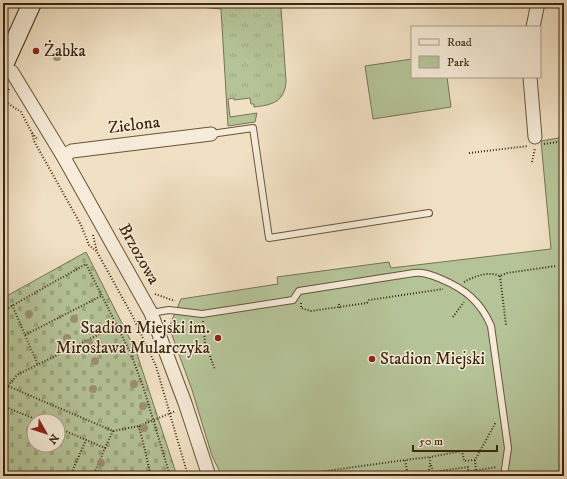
<svg xmlns="http://www.w3.org/2000/svg" width="567" height="479" font-family="'IM FELL DW Pica',serif">
<defs>
<pattern id="grass-tufts" width="24" height="20" patternUnits="userSpaceOnUse"><rect width="24" height="20" fill="#b5c498"/><path d="M3 7l-1-3M5 7V3M7 7l1-3M15 17l-1-3M17 17v-4M19 17l1-3" fill="none" stroke="#9ca882"/></pattern>
<pattern id="cemetery-stones" width="16" height="16" patternUnits="userSpaceOnUse"><rect width="16" height="16" fill="#b5c498"/><path d="M2 7V4a2 2 0 0 1 4 0v3zM10 15v-3a2 2 0 0 1 4 0v3z" fill="#9ca882"/></pattern>
</defs>
<rect width="100%" height="100%" fill="#f1e1c4"/>
<filter id="stains"><feTurbulence type="fractalNoise" baseFrequency=".005" numOctaves="4"/><feColorMatrix values="0 0 0 0 .2 0 0 0 0 .09 0 0 0 0 .02 0 0 0 .5 -.17"/></filter>
<radialGradient id="worn" r=".72"><stop offset=".6" stop-color="#630" stop-opacity="0"/><stop offset="1" stop-color="#630" stop-opacity=".3"/></radialGradient>
<path fill="url(#grass-tufts)" stroke="#787552" d="M 159,3 L 273,3 L 281,8 L 286,81 C 285,102 272,105 254,107 L 254,104 L 251,104 L 250,98 L 234,100 L 234,98 L 228,99 L 230,117 L 257,113 L 255,122 L 228,126 L 221,9 Z"/>
<path fill="url(#cemetery-stones)" stroke="#787552" fill-rule="evenodd" d="M 86,252 L 136,351 L 177,476 L 3,476 L 3,298 ZM 34,421 L 58,421 L 58,445 L 34,445 Z"/>
<g fill="#b5c498" stroke="#787552">
<path d="M 412,59 L 412,77 L 447,77 L 451,107 L 373,119 L 365,66 Z"/>
<path d="M 564,137 L 564,476 L 222,476 L 212,456 L 192,390 L 169,327 L 181,299 L 278,284 L 277,277 L 389,262 L 391,268 L 551,249 L 541,141 Z"/>
</g>
<g fill="none" stroke-linecap="round" stroke-linejoin="round">
<defs>
<g id="service">
<path d="M 211,134 L 253,128 L 269,238 L 429,213"/>
<path d="M 151,313 L 169,310 L 202,314 L 293,300 L 299,291 L 414,273 C 424,272 431,275 441,279 C 465,289 481,302 491,326 L 508,448 L 504,476"/>
</g>
<g id="minor">
<path d="M 533,27 L 538,3"/>
<path d="M 3,68 L 12,72 L 15,77 L 63,156 L 151,313 L 185,403 L 209,476"/>
<path d="M 530,77 L 535,137"/>
<path d="M 63,156 L 72,151 L 211,134"/>
</g>
<path id="secondary" d="M 3,67 L 32,3"/>
</defs>
<use href="#service" stroke="#68553b" stroke-width="8"/>
<use href="#minor" stroke="#68553b" stroke-width="15"/>
<use href="#secondary" stroke="#3a260d" stroke-width="20"/>
<g stroke="#3a260d" stroke-width="2" stroke-dasharray="1 2" stroke-linecap="butt">
<path d="M 3,5 L 4,3"/>
<path d="M 3,100 L 21,112 L 32,133 L 34,141 L 81,225 L 89,245 L 96,251"/>
<path d="M 4,101 L 9,89"/>
<path d="M 32,133 L 38,140"/>
<path d="M 544,144 L 564,141"/>
<path d="M 469,153 L 528,146"/>
<path d="M 532,162 L 535,148"/>
<path d="M 93,235 L 97,252 L 133,317 L 156,366 L 188,476"/>
<path d="M 3,253 L 6,254"/>
<path d="M 500,276 L 506,325"/>
<path d="M 464,282 C 475,276 488,271 500,276 L 507,273 L 556,266"/>
<path d="M 155,294 L 175,301"/>
<path d="M 301,303 L 301,308 L 311,311 L 367,303 L 369,300 L 443,289"/>
<path d="M 339,304 L 340,310"/>
<path d="M 12,305 L 38,365"/>
<path d="M 3,311 L 86,264 L 130,352 L 143,386 L 170,476"/>
<path d="M 453,317 L 464,302"/>
<path d="M 203,321 L 205,342 L 215,370"/>
<path d="M 25,335 L 101,296"/>
<path d="M 3,384 L 113,431 L 139,426 L 176,411"/>
<path d="M 8,386 L 17,375 L 122,323"/>
<path d="M 3,406 L 40,421"/>
<path d="M 139,426 L 151,476"/>
<path d="M 58,428 L 105,448 L 113,431"/>
<path d="M 431,465 L 433,472 L 468,467 L 468,471"/>
<path d="M 476,470 L 475,460 L 496,422"/>
<path d="M 70,476 L 86,440"/>
<path d="M 93,476 L 105,448"/>
<path d="M 290,476 L 405,460"/>
<path d="M 408,476 L 405,460 L 430,457"/>
<path d="M 429,476 C 428,469 431,464 430,457 L 462,451 L 464,461 L 475,460"/>
<path d="M 441,476 L 497,467"/>
</g>
<use href="#service" stroke="#f6ecd9" stroke-width="6"/>
<use href="#minor" stroke="#f6ecd9" stroke-width="13"/>
<use href="#secondary" stroke="#f6ecd9" stroke-width="18"/>
</g>
<g fill="#9d9073">
<circle cx="57" cy="57" r="4"/>
<circle cx="29" cy="314" r="4"/>
<circle cx="74" cy="319" r="4"/>
<circle cx="67" cy="338" r="4"/>
<circle cx="89" cy="343" r="4"/>
<circle cx="95" cy="361" r="4"/>
<circle cx="134" cy="384" r="4"/>
<circle cx="93" cy="389" r="4"/>
<circle cx="143" cy="406" r="4"/>
<circle cx="144" cy="428" r="4"/>
<circle cx="101" cy="463" r="4"/>
</g>
<g fill="#8f2418" stroke="#f6ecd9" stroke-width="1.5">
<circle cx="36" cy="51" r="4"/>
<circle cx="218" cy="338" r="4"/>
<circle cx="372" cy="359" r="4"/>
</g>
<g text-anchor="middle" dominant-baseline="central" stroke-width="3" stroke-linejoin="round" paint-order="stroke">
<g font-size="17" fill="#3a260d" stroke="#f6ecd9" text-anchor="start">
<text x="44" y="51">Żabka</text>
<text x="210" y="328" text-anchor="end">Stadion Miejski im.<tspan x="210" dy="20">Mirosława Mularczyka</tspan></text>
<text x="380" y="359">Stadion Miejski</text>
</g>
<g font-size="17" fill="#3a260d" stroke="#f6ecd9">
<text transform="translate(134 125) rotate(-7)">Zielona</text>
<text transform="translate(139 254) rotate(61)">Brzozowa</text>
</g>
</g>
<rect width="567" height="479" fill="none" stroke="#f1e1c4" stroke-width="16"/>
<rect x="4" y="4" width="559" height="471" fill="none" stroke="#3a260d" stroke-width="2"/>
<rect x="8" y="8" width="551" height="463" fill="none" stroke="#3a260d"/>
<rect x="411" y="26" width="130" height="52" fill="#f6ecd9" stroke="#ab9d87"/>
<rect x="419" y="39" width="20" height="6" fill="#f6ecd9" stroke="#ab9d87"/>
<text x="447" y="46" font-size="12" fill="#3a260d">Road</text>
<rect x="419" y="56" width="20" height="12" fill="#b5c498" stroke="#ab9d87"/>
<text x="447" y="66" font-size="12" fill="#3a260d">Park</text>
<g transform="translate(46 433) rotate(129)"><circle r="19" fill="#f6ecd9" stroke="#ab9d87"/>
<path d="M0-3L7 15L0 10L-7 15Z" fill="#8f2418"/>
<text y="-6" font-size="11" font-weight="bold" text-anchor="middle" fill="#3a260d">N</text>
</g>
<path d="M413 445v6h84v-6" fill="none" stroke="#3a260d" stroke-width="2"/>
<text x="419" y="445" font-size="12" fill="#3a260d" stroke="#f6ecd9" stroke-width="3" paint-order="stroke">50 m</text>
<rect width="100%" height="100%" filter="url(#stains)"/>
<rect width="100%" height="100%" fill="url(#worn)"/>
</svg>
